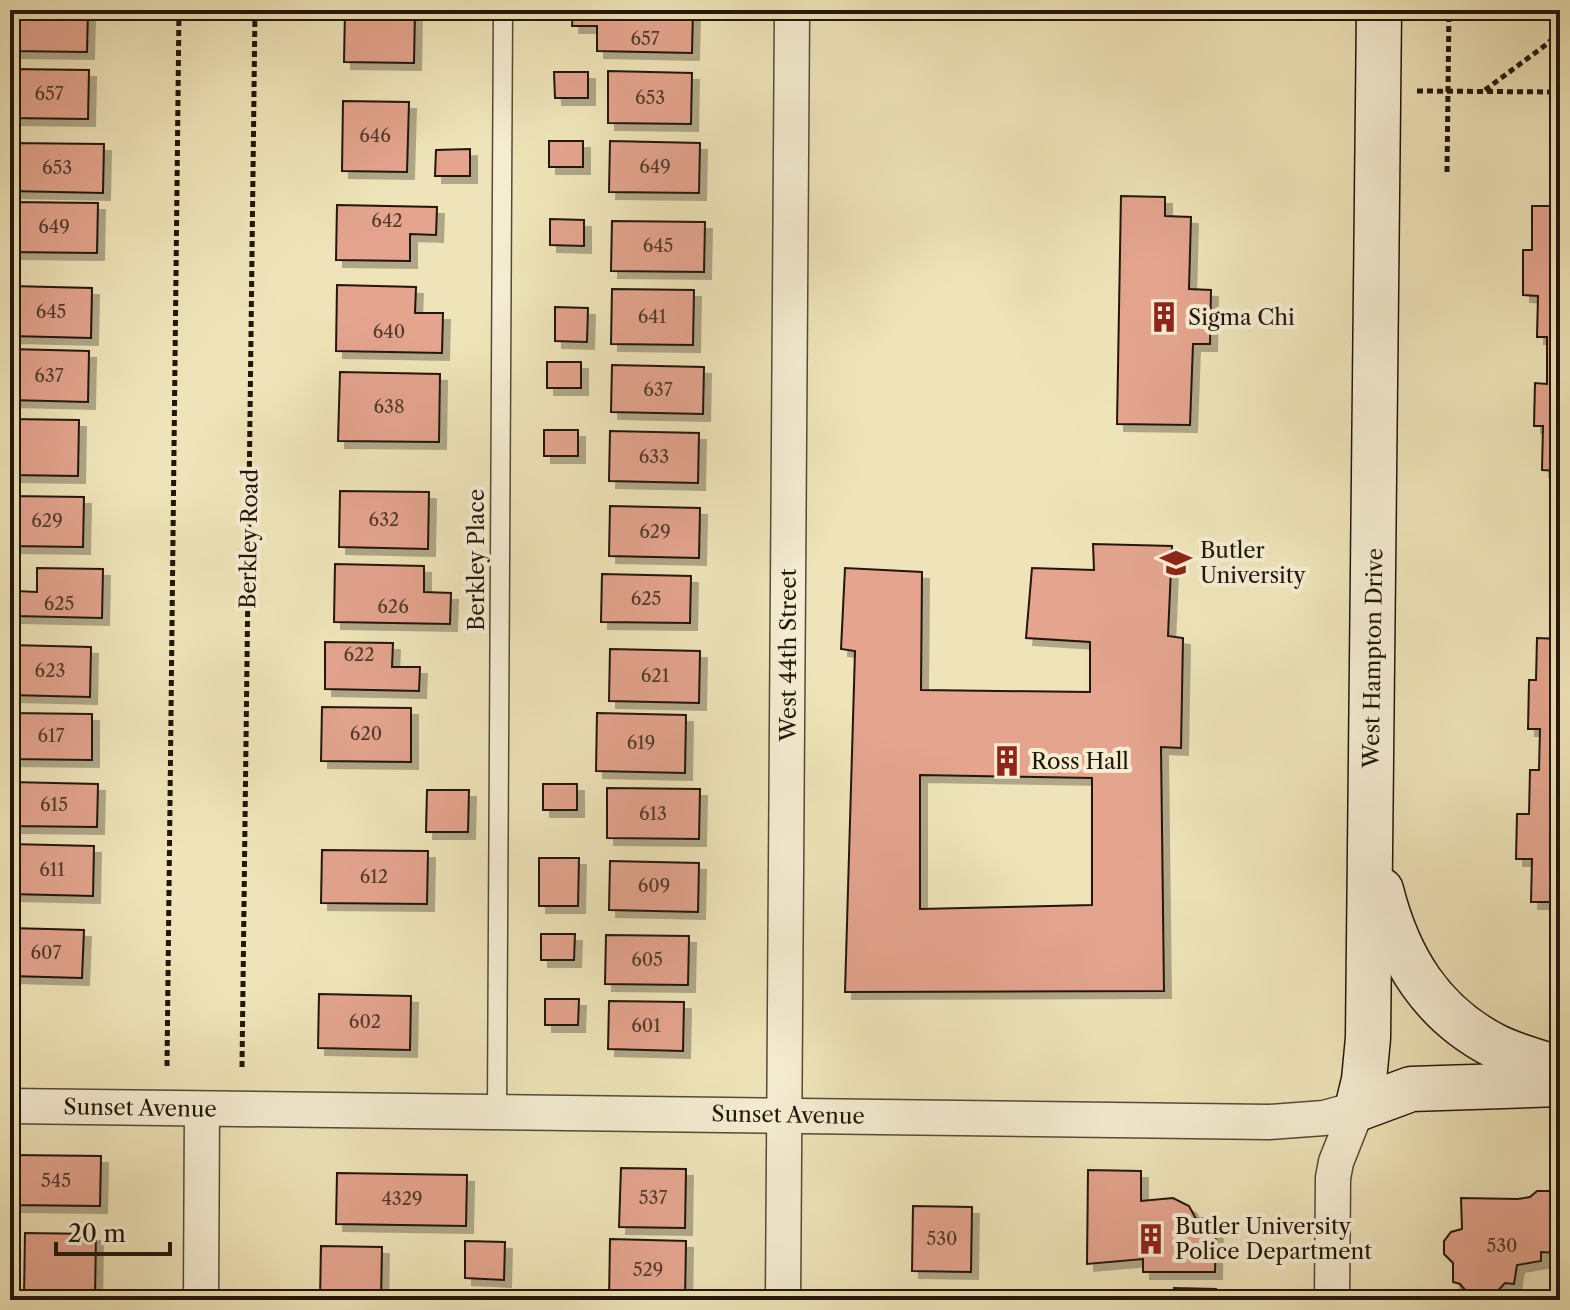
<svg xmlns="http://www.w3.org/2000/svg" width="1570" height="1310" font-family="'Libre Caslon Text',serif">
<defs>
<filter id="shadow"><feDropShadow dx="7" dy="7" stdDeviation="0" flood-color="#0004"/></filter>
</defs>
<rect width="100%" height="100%" fill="#efe4b9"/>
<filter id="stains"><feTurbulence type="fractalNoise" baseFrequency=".0025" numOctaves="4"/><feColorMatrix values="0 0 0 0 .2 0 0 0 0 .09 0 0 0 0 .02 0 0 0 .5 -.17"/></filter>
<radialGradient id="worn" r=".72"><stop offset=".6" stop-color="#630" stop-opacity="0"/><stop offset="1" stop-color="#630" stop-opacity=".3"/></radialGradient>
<g fill="#e4a48e" stroke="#22160a" stroke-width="2" fill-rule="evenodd" filter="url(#shadow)">
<path d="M 10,10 L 88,10 L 87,52 L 10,51 Z"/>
<path d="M 345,10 L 415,10 L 414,63 L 344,62 Z"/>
<path d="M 573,10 L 693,10 L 692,53 L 597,51 L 597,26 L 572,26 Z"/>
<path d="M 10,69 L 89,70 L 88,119 L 10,118 Z"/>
<path d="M 608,71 L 692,73 L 691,124 L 608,123 Z"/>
<path d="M 554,72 L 588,72 L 588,98 L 555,98 Z"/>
<path d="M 343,101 L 409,102 L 407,172 L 342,171 Z"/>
<rect x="549" y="141" width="34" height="26"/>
<path d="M 610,141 L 700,143 L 699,193 L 609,192 Z"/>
<path d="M 10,143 L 104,144 L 103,193 L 10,191 Z"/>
<path d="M 470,149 L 470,176 L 435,176 L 436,150 Z"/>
<path d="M 1554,181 L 1560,181 L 1560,471 L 1542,470 L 1543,426 L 1534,426 L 1535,383 L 1547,384 L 1547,337 L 1537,337 L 1538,296 L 1523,295 L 1523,250 L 1532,250 L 1532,206 L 1553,206 Z"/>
<path d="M 1121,196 L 1165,197 L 1165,216 L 1191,217 L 1189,289 L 1211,290 L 1210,344 L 1193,344 L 1190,425 L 1117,424 Z"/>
<path d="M 10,202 L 98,203 L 97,253 L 10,252 Z"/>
<path d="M 337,205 L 437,207 L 436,235 L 410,234 L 410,261 L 336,260 Z"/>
<path d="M 550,219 L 584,220 L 584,246 L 550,245 Z"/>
<path d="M 612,221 L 705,222 L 704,272 L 611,271 Z"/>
<path d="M 337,285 L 416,287 L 415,313 L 443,313 L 442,353 L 336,351 Z"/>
<path d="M 10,286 L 92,288 L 91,338 L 10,336 Z"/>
<path d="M 612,289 L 694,290 L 693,345 L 611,344 Z"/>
<path d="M 555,307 L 588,308 L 587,342 L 555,341 Z"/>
<path d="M 10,349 L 89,351 L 88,402 L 10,400 Z"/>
<rect x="547" y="362" width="34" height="26"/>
<path d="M 612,365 L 704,367 L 703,414 L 611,412 Z"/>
<path d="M 340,372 L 440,374 L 439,442 L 338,441 Z"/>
<path d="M 10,419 L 79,420 L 78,476 L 10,475 Z"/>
<rect x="544" y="430" width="34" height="26"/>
<path d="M 610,431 L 699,433 L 698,483 L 609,481 Z"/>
<path d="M 340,491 L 429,492 L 428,549 L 339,547 Z"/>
<path d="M 10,496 L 84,497 L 83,547 L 10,546 Z"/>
<path d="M 610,506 L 700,508 L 699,558 L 609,556 Z"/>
<path d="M 1093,544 L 1172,546 L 1168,636 L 1183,638 L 1181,748 L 1161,747 L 1164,991 L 845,992 L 855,651 L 841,649 L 845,568 L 922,572 L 921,690 L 1090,692 L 1090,642 L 1026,638 L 1032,568 L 1094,570 ZM 920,775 L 1092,778 L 1092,905 L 920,909 Z"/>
<path d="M 335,564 L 424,566 L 424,592 L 451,593 L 450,624 L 334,622 Z"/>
<path d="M 37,568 L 103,569 L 102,618 L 15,616 L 16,591 L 37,592 Z"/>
<path d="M 602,574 L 691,576 L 690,623 L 601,622 Z"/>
<path d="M 1555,602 L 1560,602 L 1560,637 L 1555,636 Z"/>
<path d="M 1537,638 L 1560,639 L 1560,929 L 1553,929 L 1554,902 L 1531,902 L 1532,859 L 1516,859 L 1517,814 L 1529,814 L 1530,770 L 1539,770 L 1540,729 L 1528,729 L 1529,680 L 1536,680 Z"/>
<path d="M 325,642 L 393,643 L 392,667 L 420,667 L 419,691 L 325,689 Z"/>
<path d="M 10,645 L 91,647 L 90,697 L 10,695 Z"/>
<path d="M 610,649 L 700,651 L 699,703 L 609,701 Z"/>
<path d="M 322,707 L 411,708 L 411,762 L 321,761 Z"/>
<path d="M 10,713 L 92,714 L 92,760 L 10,759 Z"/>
<path d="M 597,713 L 686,715 L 685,773 L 596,771 Z"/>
<path d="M 10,782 L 98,784 L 97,827 L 10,826 Z"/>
<rect x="543" y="784" width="34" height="26"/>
<path d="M 607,788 L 700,789 L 699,839 L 607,838 Z"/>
<path d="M 427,790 L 469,790 L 468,832 L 426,832 Z"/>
<path d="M 10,844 L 94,846 L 93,896 L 10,894 Z"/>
<path d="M 322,850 L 428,851 L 427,904 L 321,903 Z"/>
<path d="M 539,858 L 579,858 L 578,906 L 539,906 Z"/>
<path d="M 610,861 L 699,863 L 698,912 L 609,910 Z"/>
<path d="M 10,928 L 84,930 L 82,978 L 10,976 Z"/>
<path d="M 541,934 L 575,934 L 574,960 L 541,960 Z"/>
<path d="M 606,935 L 689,936 L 688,985 L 605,984 Z"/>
<path d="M 319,994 L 411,996 L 410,1050 L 318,1048 Z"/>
<path d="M 545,999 L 579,999 L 578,1025 L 545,1025 Z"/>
<path d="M 609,1001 L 684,1002 L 683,1051 L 608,1049 Z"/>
<path d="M 12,1155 L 101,1156 L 100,1206 L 11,1205 Z"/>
<path d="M 621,1168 L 686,1169 L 685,1228 L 619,1227 Z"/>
<path d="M 1088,1170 L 1141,1171 L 1141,1201 L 1173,1198 L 1189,1206 L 1196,1219 L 1216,1218 L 1215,1272 L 1143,1272 L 1143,1259 L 1087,1264 Z"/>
<path d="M 337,1173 L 467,1175 L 466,1226 L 336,1224 Z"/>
<path d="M 1537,1191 L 1560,1191 L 1560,1253 L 1541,1252 L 1541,1261 L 1517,1265 L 1514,1284 L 1505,1283 L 1492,1297 L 1471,1297 L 1460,1284 L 1453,1282 L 1453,1263 L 1444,1254 L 1444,1241 L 1451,1232 L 1462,1229 L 1461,1198 L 1518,1199 L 1530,1197 Z"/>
<path d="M 913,1206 L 972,1207 L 971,1272 L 912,1271 Z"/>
<path d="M 25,1233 L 96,1234 L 95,1299 L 24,1297 Z"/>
<path d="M 610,1239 L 686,1241 L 685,1300 L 609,1300 Z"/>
<path d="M 465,1241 L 505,1242 L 504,1280 L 465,1278 Z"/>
<path d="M 321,1246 L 382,1247 L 381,1300 L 320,1300 Z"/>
<path d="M 1174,1288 L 1216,1289 L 1216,1300 L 1174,1300 Z"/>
</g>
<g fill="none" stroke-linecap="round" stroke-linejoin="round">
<defs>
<path id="lane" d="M 497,1111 L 503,10"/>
<g id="street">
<path d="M 10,1106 L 1269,1122 L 1324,1118 L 1357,1109"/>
<path d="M 201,1300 L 202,1109"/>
<path d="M 783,1300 L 792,10"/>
<path d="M 1332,1300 L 1333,1178 L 1336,1162 L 1357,1109"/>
</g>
<g id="secondary">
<path d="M 1381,890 C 1398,958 1431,1013 1495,1046 C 1515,1056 1539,1062 1560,1069"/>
<path d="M 1357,1109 L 1364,1080 L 1368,1038 L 1379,10"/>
<path d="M 1357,1109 L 1411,1089 L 1560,1084"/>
</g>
</defs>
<use href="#lane" stroke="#554a36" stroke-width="21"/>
<use href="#street" stroke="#554a36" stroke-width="37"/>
<use href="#secondary" stroke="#22160a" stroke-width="47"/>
<g stroke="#22160a" stroke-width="5" stroke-dasharray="6 4" stroke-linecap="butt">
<path d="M 1485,90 L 1547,44 L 1560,31"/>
<path d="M 1417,91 L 1560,92"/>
<path d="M 1447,172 L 1449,10"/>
<path d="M 167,1066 L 179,10"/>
<path d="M 242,1067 L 255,10"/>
</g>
<use href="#lane" stroke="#f5edd2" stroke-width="18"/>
<use href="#street" stroke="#f5edd2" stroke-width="34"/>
<use href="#secondary" stroke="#f5edd2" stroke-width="44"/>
</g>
<defs>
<symbol id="building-bare" viewBox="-9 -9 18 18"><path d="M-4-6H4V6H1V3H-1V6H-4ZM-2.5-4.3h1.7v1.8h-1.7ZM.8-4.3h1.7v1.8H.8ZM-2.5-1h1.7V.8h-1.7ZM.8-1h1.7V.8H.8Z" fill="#8f2418" stroke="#f5edd2" stroke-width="2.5" paint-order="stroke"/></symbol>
<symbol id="university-bare" viewBox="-9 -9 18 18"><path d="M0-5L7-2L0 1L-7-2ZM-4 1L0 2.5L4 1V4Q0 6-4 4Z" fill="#8f2418" stroke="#f5edd2" stroke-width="2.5" paint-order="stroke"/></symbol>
</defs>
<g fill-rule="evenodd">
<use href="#building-bare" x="1142" y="295" width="44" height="44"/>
<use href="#university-bare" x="1154" y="541" width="44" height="44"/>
<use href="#building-bare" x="985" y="739" width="44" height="44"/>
<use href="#building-bare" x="1129" y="1217" width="44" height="44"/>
</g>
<g text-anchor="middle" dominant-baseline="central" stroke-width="8" stroke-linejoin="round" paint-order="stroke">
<g font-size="18" fill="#523a2b">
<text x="645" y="39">657</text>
<text x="49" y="94">657</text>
<text x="650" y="98">653</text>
<text x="375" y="136">646</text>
<text x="655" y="167">649</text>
<text x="57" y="168">653</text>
<text x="387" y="221">642</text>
<text x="54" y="227">649</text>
<text x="658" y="246">645</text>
<text x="51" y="312">645</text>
<text x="652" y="317">641</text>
<text x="389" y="332">640</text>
<text x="49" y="376">637</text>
<text x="658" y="390">637</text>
<text x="389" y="407">638</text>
<text x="654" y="457">633</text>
<text x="384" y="520">632</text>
<text x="47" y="521">629</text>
<text x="655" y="532">629</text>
<text x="646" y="599">625</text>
<text x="59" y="604">625</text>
<text x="393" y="607">626</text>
<text x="359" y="655">622</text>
<text x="50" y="671">623</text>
<text x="655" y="676">621</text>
<text x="366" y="734">620</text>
<text x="51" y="736">617</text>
<text x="641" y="743">619</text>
<text x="54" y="805">615</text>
<text x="653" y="814">613</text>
<text x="52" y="870">611</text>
<text x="374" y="877">612</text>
<text x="654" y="886">609</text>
<text x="46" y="953">607</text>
<text x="647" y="960">605</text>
<text x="365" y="1022">602</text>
<text x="646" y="1026">601</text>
<text x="56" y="1181">545</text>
<text x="653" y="1198">537</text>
<text x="402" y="1199">4329</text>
<text x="942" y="1239">530</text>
<text x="1502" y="1246">530</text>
<text x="648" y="1270">529</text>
</g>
<g font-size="22" fill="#22160a" stroke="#f5edd2" text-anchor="start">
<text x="1188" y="317">Sigma Chi</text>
<text x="1200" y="550">Butler<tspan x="1200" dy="25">University</tspan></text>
<text x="1031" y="761">Ross Hall</text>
<text x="1175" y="1226">Butler University<tspan x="1175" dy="25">Police Department</tspan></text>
</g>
<g font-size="22" fill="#22160a" stroke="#f5edd2">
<text transform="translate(249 539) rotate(-89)">Berkley Road</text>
<text transform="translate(476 560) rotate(-90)">Berkley Place</text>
<text transform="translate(788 655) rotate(-90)">West 44th Street</text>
<text transform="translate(1373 658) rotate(-89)">West Hampton Drive</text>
<text transform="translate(140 1108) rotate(1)">Sunset Avenue</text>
<text transform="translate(788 1115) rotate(1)">Sunset Avenue</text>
</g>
</g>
<rect width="1570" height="1310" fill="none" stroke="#efe4b9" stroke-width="40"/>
<rect x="12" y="12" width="1546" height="1286" fill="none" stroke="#22160a" stroke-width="4"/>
<rect x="20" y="20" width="1530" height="1270" fill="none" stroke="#22160a" stroke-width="2"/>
<path d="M56 1242v12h114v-12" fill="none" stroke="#22160a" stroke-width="4"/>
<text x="68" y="1242" font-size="24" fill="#22160a" stroke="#f5edd2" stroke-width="6" paint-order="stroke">20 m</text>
<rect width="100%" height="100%" filter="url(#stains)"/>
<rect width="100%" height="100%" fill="url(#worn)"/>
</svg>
